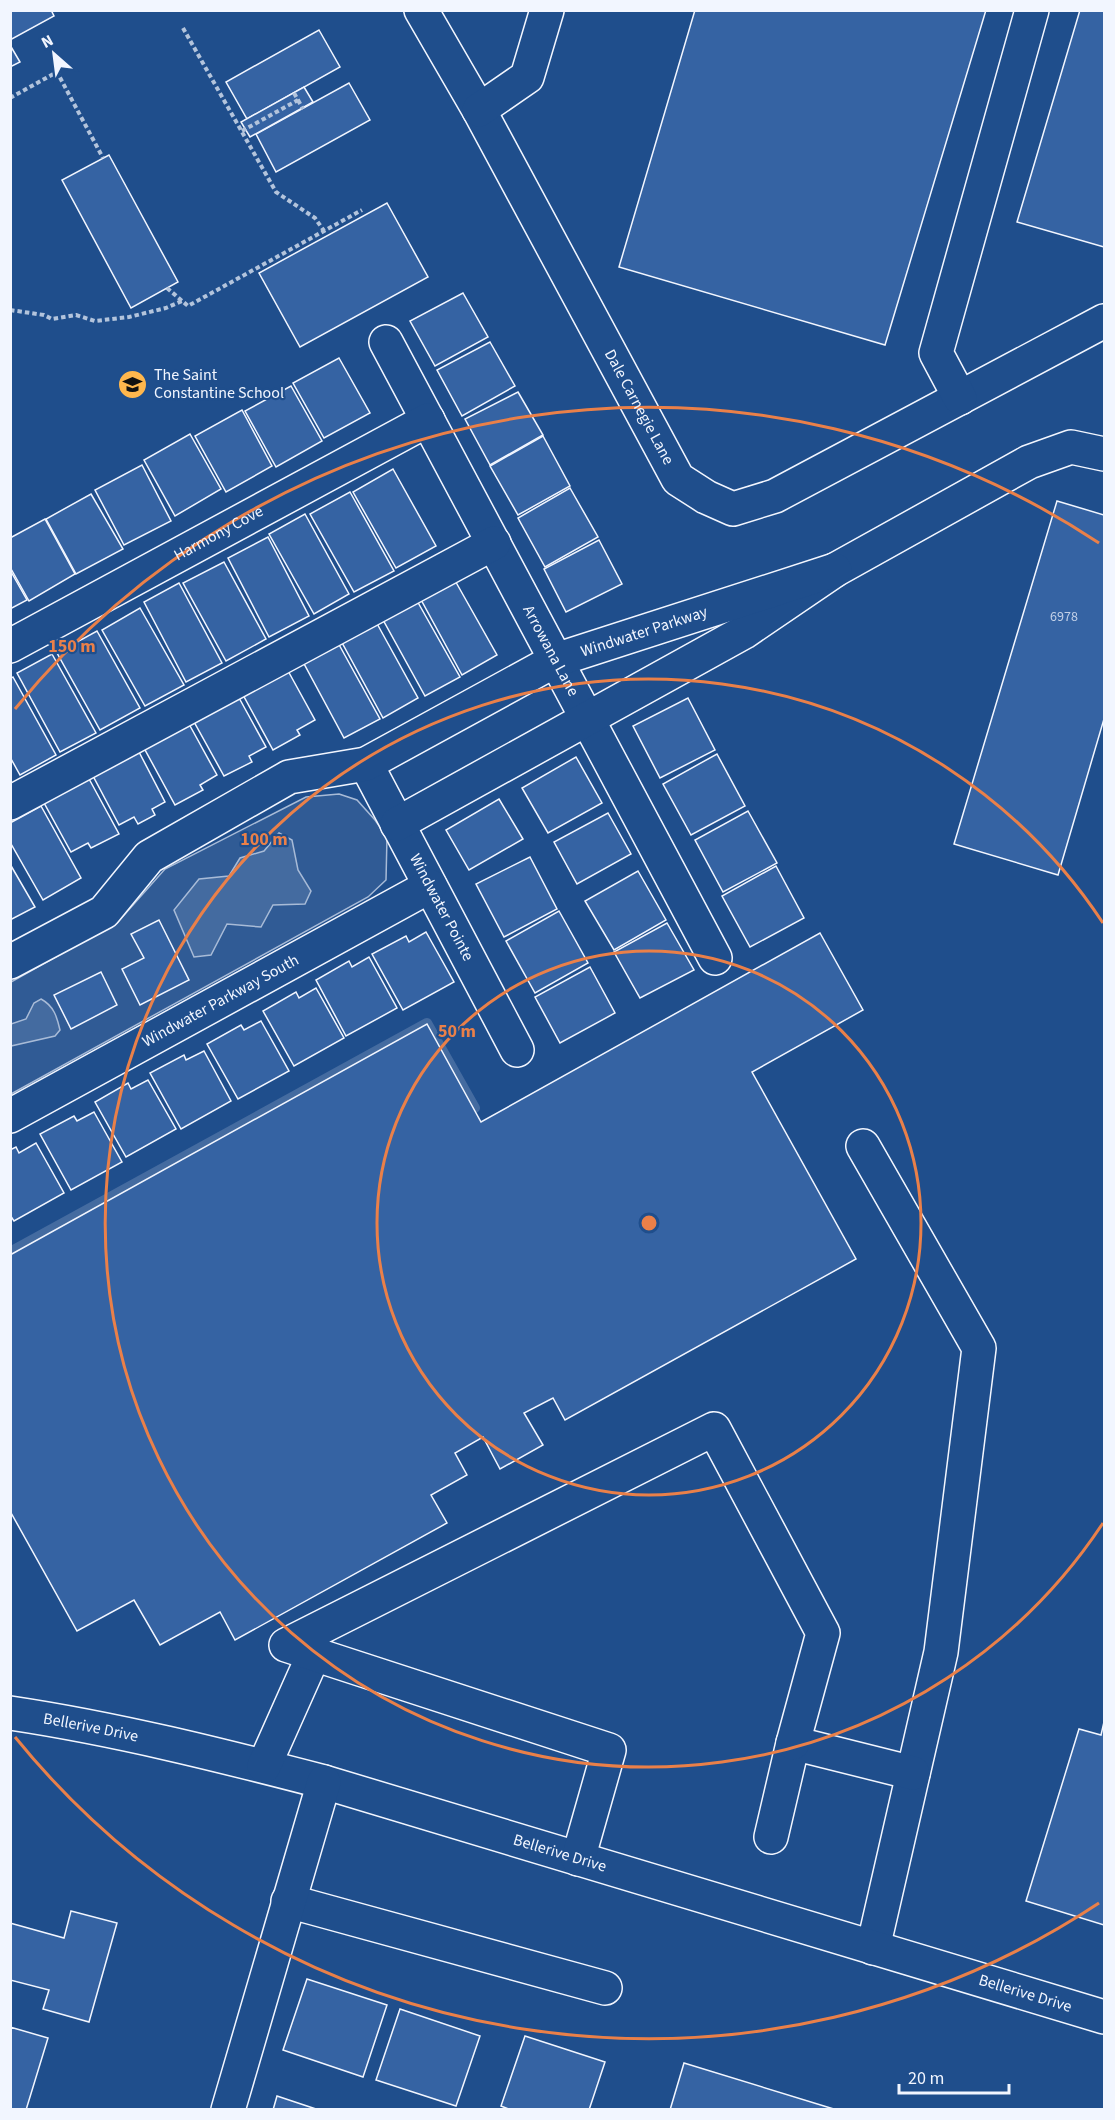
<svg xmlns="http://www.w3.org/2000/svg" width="1115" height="2120" font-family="'Source Sans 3',sans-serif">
<rect width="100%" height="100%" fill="#1f4e8c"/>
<path fill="#305b95" stroke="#a8bbd7" stroke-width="1.5" d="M 339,794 L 357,800 L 375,820 L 387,837 L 386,880 L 368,897 L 11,1094 L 11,982 L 118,922 L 165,869 L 306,797 Z"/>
<g fill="#446ba0" stroke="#a8bbd7" stroke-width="1.5">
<path d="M 279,833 L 292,840 L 298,870 L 311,891 L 305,904 L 273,905 L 261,927 L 227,924 L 211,955 L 194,957 L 174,910 L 199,879 L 229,876 L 240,858 L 264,851 Z"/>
<path d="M 41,999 C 54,1006 57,1017 60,1030 L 55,1036 L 11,1046 L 11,1024 L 26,1019 L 34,1003 Z"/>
</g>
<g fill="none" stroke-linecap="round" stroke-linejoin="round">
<path stroke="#446ba0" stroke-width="10" d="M 10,1252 L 427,1023 L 475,1108"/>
</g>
<g fill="#3563a3" stroke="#f2f6ff" stroke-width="1.5">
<path d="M 10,10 L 51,10 L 54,16 L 10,40 Z"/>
<path d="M 695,10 L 986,10 L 885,345 L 619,267 Z"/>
<path d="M 1080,10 L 1104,10 L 1104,247 L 1017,222 Z"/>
<path d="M 319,30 L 340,67 L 247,119 L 226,82 Z"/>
<path d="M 10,45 L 20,62 L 10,67 Z"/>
<path d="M 349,83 L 370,120 L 276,172 L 256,134 Z"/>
<path d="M 304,87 L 313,102 L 250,137 L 241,122 Z"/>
<path d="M 109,155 L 178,282 L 131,308 L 62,180 Z"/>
<path d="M 387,203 L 428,277 L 300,347 L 259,273 Z"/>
<path d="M 463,293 L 488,337 L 435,366 L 410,321 Z"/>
<path d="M 490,342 L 515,386 L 462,416 L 437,370 Z"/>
<path d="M 339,358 L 370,413 L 324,438 L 293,383 Z"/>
<path d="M 291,386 L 322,441 L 276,467 L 245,411 Z"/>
<path d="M 518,392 L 543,435 L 490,465 L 465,419 Z"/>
<path d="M 242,410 L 272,466 L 226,492 L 195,436 Z"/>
<path d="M 190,434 L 221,489 L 175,516 L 144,460 Z"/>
<path d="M 543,436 L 570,486 L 518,515 L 490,466 Z"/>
<path d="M 142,465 L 171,521 L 124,545 L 95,490 Z"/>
<path d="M 393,469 L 436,546 L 396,568 L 353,492 Z"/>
<path d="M 570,488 L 598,537 L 545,567 L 518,518 Z"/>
<path d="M 350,492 L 394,571 L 354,592 L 310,514 Z"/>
<path d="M 91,494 L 123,549 L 76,574 L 46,519 Z"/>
<path d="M 1057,501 L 1104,515 L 1104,719 L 1058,875 L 954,844 Z"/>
<path d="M 305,514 L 349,594 L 314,614 L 269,534 Z"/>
<path d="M 45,519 L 75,574 L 29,601 L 10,567 L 10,538 Z"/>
<path d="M 268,537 L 309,616 L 269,637 L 228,558 Z"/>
<path d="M 599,540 L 622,584 L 566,612 L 544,569 Z"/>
<path d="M 224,562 L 266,639 L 226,661 L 183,583 Z"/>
<path d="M 10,570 L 27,600 L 10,609 Z"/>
<path d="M 453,577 L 497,655 L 462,675 L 419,596 Z"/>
<path d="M 179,583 L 222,663 L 186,682 L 144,602 Z"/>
<path d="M 416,599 L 460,677 L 425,696 L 382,618 Z"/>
<path d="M 140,608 L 184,685 L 145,706 L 102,630 Z"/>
<path d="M 375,620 L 418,698 L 383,718 L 340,639 Z"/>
<path d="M 97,631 L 140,708 L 100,730 L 57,653 Z"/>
<path d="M 337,641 L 380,719 L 344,738 L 302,660 Z"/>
<path d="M 52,654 L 96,733 L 60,752 L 17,673 Z"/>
<path d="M 287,669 L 315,720 L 297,730 L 300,735 L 273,750 L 242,693 Z"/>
<path d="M 13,677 L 56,755 L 20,775 L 10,757 L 10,679 Z"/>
<path d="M 238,696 L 266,747 L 249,756 L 252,762 L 224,776 L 193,720 Z"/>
<path d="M 688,698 L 715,750 L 660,778 L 633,726 Z"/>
<path d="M 189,724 L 217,775 L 200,785 L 203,790 L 175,805 L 144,748 Z"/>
<path d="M 138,750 L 165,802 L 152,809 L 155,815 L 138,824 L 134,817 L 119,825 L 92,774 Z"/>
<path d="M 717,754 L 745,806 L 691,835 L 663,784 Z"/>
<path d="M 576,757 L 602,803 L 548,833 L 522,788 Z"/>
<path d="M 88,777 L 119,834 L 91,848 L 88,843 L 71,852 L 43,801 Z"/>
<path d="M 499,799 L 523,839 L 469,870 L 446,830 Z"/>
<path d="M 41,806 L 81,878 L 43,900 L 10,842 L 10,823 Z"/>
<path d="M 748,811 L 777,863 L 723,892 L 695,840 Z"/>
<path d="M 608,813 L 631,854 L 577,884 L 554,842 Z"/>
<path d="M 530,857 L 557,909 L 504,937 L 476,884 Z"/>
<path d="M 10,864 L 35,907 L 10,920 Z"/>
<path d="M 776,866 L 804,918 L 750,947 L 722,896 Z"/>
<path d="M 638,871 L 666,920 L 614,950 L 585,901 Z"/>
<path d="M 559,911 L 588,963 L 535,993 L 506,941 Z"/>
<path d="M 159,920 L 189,980 L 140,1005 L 122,969 L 144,958 L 131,934 Z"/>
<path d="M 667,923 L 694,970 L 640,998 L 614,952 Z"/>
<path d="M 426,932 L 454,982 L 403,1010 L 372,954 L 406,936 L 409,942 Z"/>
<path d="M 820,933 L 863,1010 L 752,1072 L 856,1259 L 565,1420 L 553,1398 L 524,1413 L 543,1445 L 500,1469 L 483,1437 L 455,1453 L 467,1475 L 431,1495 L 447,1523 L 235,1640 L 220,1612 L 160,1645 L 134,1600 L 77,1631 L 10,1511 L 10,1255 L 427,1024 L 481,1122 Z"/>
<path d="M 369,957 L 397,1008 L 346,1036 L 316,980 L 349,961 L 352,967 Z"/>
<path d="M 590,967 L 615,1013 L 560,1043 L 535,997 Z"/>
<path d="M 101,972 L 117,1005 L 71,1029 L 54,995 Z"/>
<path d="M 316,988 L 344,1038 L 294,1066 L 263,1011 L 296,992 L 299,998 Z"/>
<path d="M 261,1021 L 289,1071 L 238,1099 L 207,1044 L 241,1025 L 244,1030 Z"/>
<path d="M 204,1051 L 231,1101 L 181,1129 L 150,1073 L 184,1055 L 186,1060 Z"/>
<path d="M 148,1080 L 176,1129 L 126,1157 L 95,1102 L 128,1083 L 131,1089 Z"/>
<path d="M 94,1112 L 122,1162 L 71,1190 L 40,1134 L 74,1116 L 77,1121 Z"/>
<path d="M 36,1143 L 64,1193 L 14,1221 L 10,1215 L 10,1150 L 16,1147 L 19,1153 Z"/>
<path d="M 1104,1722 L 1104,1925 L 1026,1901 L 1079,1729 L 1101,1735 Z"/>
<path d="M 71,1911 L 117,1923 L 89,2022 L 43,2009 L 49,1990 L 10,1980 L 10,1923 L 64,1938 Z"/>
<path d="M 307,1979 L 387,2005 L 363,2077 L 283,2050 Z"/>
<path d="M 400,2009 L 480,2036 L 456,2106 L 376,2080 Z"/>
<path d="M 10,2027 L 48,2038 L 26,2110 L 10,2110 Z"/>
<path d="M 525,2036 L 605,2062 L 589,2110 L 511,2110 L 501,2106 Z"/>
<path d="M 684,2063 L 837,2110 L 670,2110 Z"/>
<path d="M 277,2096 L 319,2110 L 273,2110 Z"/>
</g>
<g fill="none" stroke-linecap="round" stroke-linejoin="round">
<defs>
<g id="minor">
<path id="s1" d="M 421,10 L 479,110 L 678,479 L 706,497 L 733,509 L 775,496 L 1104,321"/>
<path d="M 479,110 L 527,77 L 547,10"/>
<path id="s2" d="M 386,342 L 715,958"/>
<path d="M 960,398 L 936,353 L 1032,10"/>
<path id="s3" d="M 10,646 L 428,420"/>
<path id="s4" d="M 366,764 L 517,1050"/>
<path d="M 10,803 L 494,543"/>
<path d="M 397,824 L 744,632 L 835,570 L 1029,462 L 1071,447 L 1104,454"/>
<path id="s5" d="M 10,962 L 104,912 L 149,857 L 289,777 L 366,764 L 556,660 L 835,570"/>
<path id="s6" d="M 10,1116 L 430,886"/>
<path d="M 863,1146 L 979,1348 L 941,1652 L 873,1948"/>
<path id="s7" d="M 10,1713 C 117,1729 220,1755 324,1782 L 1104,2017"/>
<path d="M 264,1766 L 314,1654"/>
<path d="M 771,1837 L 793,1743 L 913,1773"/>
<path d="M 578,1859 L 609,1750 L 286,1645 L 714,1429 L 823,1633 L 793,1743"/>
<path d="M 288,1901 L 605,1988"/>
<path d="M 228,2110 L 324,1782"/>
</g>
</defs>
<use href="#minor" stroke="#f2f6ff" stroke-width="36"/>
<g stroke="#b3c4dc" stroke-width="4" stroke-dasharray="4.5 3" stroke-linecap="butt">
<path d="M 183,28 L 276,192 L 315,218 L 324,231"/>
<path d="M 10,98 L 57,72 L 103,158"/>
<path d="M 298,100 L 303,109"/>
<path d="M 242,131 L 298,100 L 294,93"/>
<path d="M 167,288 L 188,306 L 362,210"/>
<path d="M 10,310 L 44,315 L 52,319 L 76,315 L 95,321 L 129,317 L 166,308 L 182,301"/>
</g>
<use href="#minor" stroke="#1f4e8c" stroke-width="33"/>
</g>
<g fill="none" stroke="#ea8049" stroke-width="3">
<circle cx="649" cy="1223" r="272"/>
<path d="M1103 1523A544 544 0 1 1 1103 923"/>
<path d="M1099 1903A816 816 0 0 1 15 1737M15 709A816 816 0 0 1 1099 543"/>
</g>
<defs>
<symbol id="school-disc" viewBox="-11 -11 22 22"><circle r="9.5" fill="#ffb74d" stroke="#1f4e8c"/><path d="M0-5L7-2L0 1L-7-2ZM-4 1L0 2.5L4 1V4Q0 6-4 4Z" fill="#111"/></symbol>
</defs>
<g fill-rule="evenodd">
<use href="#school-disc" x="116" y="368" width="33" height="33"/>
</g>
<g text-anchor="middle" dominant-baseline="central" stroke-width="4.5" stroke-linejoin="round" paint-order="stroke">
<g font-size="14" fill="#c3d1e8">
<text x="1064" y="617">6978</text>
</g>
<g font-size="16" fill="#f2f6ff" stroke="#1f4e8c" text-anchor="start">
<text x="154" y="375">The Saint<tspan x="154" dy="18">Constantine School</tspan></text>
</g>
<g font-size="16" fill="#f2f6ff" stroke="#1f4e8c">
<text stroke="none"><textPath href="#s1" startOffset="453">Dale Carnegie Lane</textPath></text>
<text stroke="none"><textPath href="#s3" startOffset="237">Harmony Cove</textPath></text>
<text stroke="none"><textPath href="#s5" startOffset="726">Windwater Parkway</textPath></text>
<text stroke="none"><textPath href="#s2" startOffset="350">Arrowana Lane</textPath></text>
<text stroke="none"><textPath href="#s4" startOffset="162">Windwater Pointe</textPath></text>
<text stroke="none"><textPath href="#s6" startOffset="240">Windwater Parkway South</textPath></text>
<text stroke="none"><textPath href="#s7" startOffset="82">Bellerive Drive</textPath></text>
<text stroke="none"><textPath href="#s7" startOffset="568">Bellerive Drive</textPath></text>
<text stroke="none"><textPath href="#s7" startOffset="1054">Bellerive Drive</textPath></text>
</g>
</g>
<circle cx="649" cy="1223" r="9" fill="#ea8049" stroke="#1f4e8c" stroke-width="3"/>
<g font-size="18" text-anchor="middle" font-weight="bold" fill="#ea8049" stroke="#1f4e8c" stroke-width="4.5" stroke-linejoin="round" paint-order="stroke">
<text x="72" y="652">150 m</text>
<text x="264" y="845">100 m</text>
<text x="457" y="1037">50 m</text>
</g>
<rect width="1115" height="2120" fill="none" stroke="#f2f6ff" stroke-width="24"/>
<g transform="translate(54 54) rotate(332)" stroke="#1f4e8c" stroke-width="4.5" paint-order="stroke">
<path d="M0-4.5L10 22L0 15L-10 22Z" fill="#f2f6ff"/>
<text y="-9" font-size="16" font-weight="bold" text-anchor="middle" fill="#f2f6ff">N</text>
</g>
<path d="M899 2084v9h110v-9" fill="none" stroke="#f2f6ff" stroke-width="3"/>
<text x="908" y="2084" font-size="18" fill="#f2f6ff" stroke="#1f4e8c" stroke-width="4.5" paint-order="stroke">20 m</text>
</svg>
